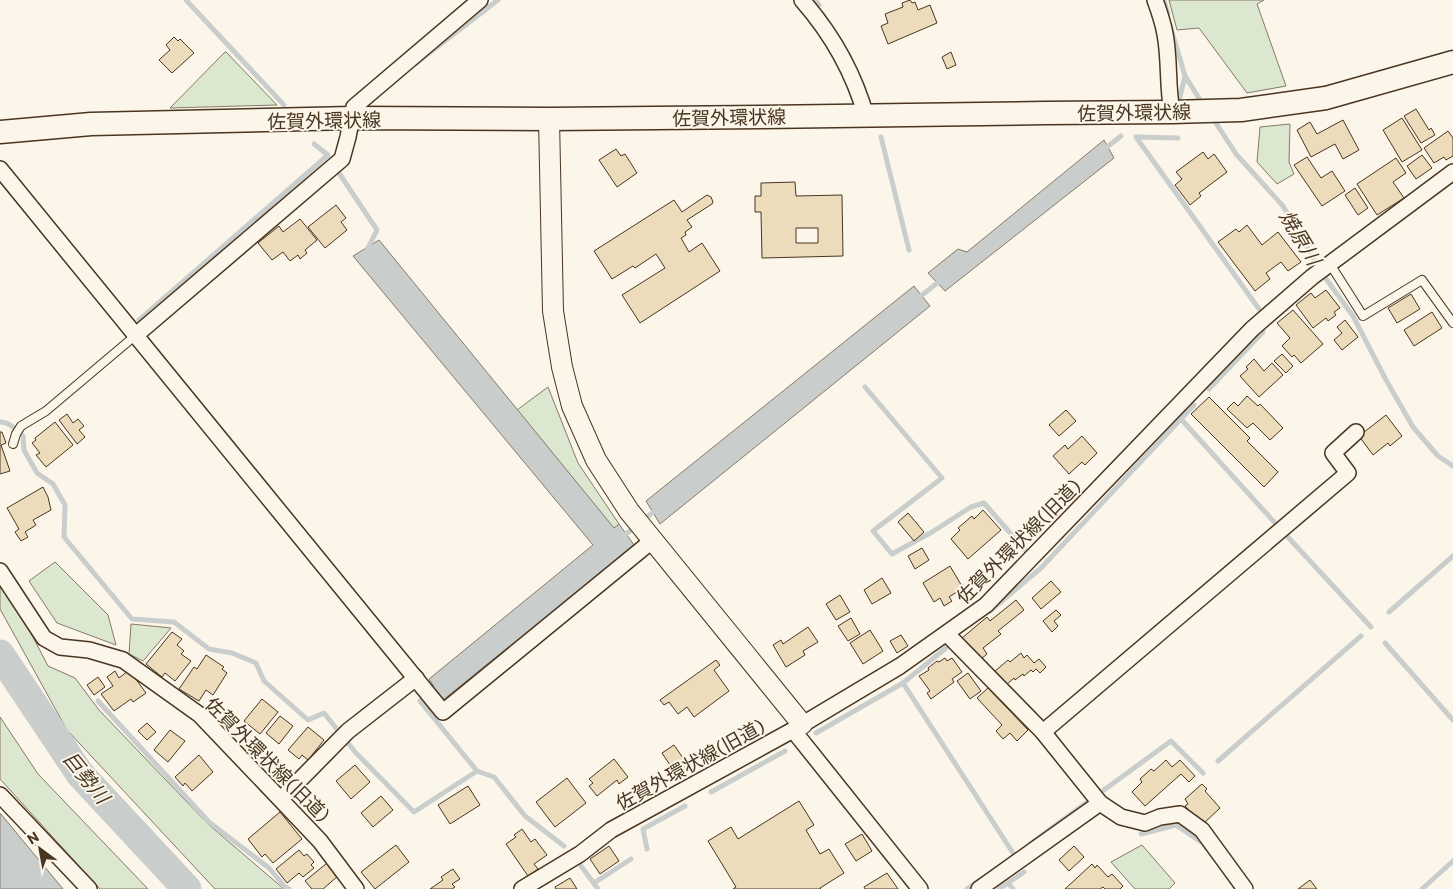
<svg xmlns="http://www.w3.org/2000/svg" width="1453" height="889" font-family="Commissioner,'Noto Sans JP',sans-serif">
<rect width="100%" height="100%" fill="#fbf6e9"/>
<g fill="#dce7d0" stroke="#887966">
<path d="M 1169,0 L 1264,0 L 1257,4 L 1286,86 L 1247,93 L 1199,28 L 1177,30 Z"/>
<path d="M 226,52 L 277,105 L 170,108 L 225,52 Z"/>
<path d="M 1290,124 L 1289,162 L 1294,174 L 1277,184 L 1257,162 L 1260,127 Z"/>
<path d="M 548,387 L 578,463 L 619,524 L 614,529 L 517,410 Z"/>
<path d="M 55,562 L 108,615 L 116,645 L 57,623 L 29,581 Z"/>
<path d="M 0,583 L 21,614 L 48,666 L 75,678 L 99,710 L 208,824 L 284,889 L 215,889 L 67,730 L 0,609 Z"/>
<path d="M 131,624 L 171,628 L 143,661 L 129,654 Z"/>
<path d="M 0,717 L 38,774 L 148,889 L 100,889 L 0,779 Z"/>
<path d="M 1142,845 L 1175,883 L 1169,889 L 1135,889 L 1111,862 Z"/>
</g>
<g fill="#c9cecd" stroke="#887966">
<path d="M 1104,140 L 1114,158 L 945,291 L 928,273 L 958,249 L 967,252 Z"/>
<path d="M 379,240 L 614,528 L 619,524 L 634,545 L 443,700 L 429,679 L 593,545 L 353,256 Z"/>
<path d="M 914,286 L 930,306 L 660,524 L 646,501 Z"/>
<path d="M 0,813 L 63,889 L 0,889 Z"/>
</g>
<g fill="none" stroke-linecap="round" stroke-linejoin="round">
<g stroke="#c9cecd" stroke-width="5">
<path d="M 186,0 L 284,105"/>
<path d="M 815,0 L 819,5"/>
<path d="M 1164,0 L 1168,14"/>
<path d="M 1170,25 L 1185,76 L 1204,106"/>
<path d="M 415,64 L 498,0"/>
<path d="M 1180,97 L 1185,76"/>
<path d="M 1212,117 L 1236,154 L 1283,206 L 1324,276 L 1353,316 L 1385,378 L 1413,427 L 1438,456 L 1453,466"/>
<path d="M 881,137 L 909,250"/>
<path d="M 1178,138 L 1136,137 L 1259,309"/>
<path d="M 1102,151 L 1121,136"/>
<path d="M 339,173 L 377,230 L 366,252"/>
<path d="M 917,299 L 941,280"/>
<path d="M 139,320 L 328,155 L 314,144"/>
<path d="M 865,387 L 942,478 L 873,531 L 892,554 L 932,532 L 971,507 L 984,503 L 1026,551"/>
<path d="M 1209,389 L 1263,332"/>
<path d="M 1181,419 L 1276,524"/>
<path d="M 0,422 C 10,422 16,430 23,436 L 24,450 L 37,473 L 53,484 L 65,505 L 64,537 L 132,619 L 174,622 L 209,649 L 232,653 L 256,663 L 264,681 L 308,720 L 324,713 L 356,753 L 414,812 L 477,771 L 494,777 L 525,816 L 564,846"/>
<path d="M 642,521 L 657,509"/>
<path d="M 1286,535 L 1371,627"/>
<path d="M 621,538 L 636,526"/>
<path d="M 990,611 L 1041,568 L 1194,405"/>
<path d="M 1389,612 L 1453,556"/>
<path d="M 1385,643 L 1453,720"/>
<path d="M 903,683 L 1013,853"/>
<path d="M 440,685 L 420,701 L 477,771"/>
<path d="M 98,701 L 209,822 L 269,868 L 285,887 L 289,889"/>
<path d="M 816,733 L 903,683 L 946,648"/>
<path d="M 1218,761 L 1361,636"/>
<path d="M 1104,790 L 1171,741 L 1203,773"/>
<path d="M 711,792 L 785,751"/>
<path d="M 1141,834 L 1176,825 L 1204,844 L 1206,848"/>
<path d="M 1030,844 L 1086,803"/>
<path d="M 647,849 L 643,829 L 685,806"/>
<path d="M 581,866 L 598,889"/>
<path d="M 594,883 L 631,859"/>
<path d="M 1008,883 L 1013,889"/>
<path d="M 967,889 L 979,881"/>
<path d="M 999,889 L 1024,872"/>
<path d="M 1422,889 L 1453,861"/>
</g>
<path stroke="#c9cecd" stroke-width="29" d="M 0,654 L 80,774 L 187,889"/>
</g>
<g fill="#ecdcbc" stroke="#4a3520" fill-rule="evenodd">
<path d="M 910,0 L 912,3 L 915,2 L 918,10 L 930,5 L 937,23 L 888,44 L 881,26 L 888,23 L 885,14 L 903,7 L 902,3 Z"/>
<path d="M 174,37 L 178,41 L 180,39 L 194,53 L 172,73 L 159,60 L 170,50 L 166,45 Z"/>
<path d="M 951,52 L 956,65 L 947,69 L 942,57 Z"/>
<path d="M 1416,109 L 1429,130 L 1431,128 L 1435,135 L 1421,143 L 1404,116 Z"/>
<path d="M 1402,118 L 1422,150 L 1402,162 L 1383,130 Z"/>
<path d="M 1343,120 L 1359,150 L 1343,159 L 1335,144 L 1311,157 L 1297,130 L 1310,122 L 1317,134 Z"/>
<path d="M 1448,131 L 1453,138 L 1453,156 L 1446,160 L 1444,157 L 1434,163 L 1424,148 Z"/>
<path d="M 616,149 L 621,156 L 625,154 L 637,173 L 617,187 L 599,160 Z"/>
<path d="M 1203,152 L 1208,159 L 1214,154 L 1227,172 L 1199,193 L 1201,196 L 1190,205 L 1175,185 L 1182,179 L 1176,172 Z"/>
<path d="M 1422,155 L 1432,168 L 1416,179 L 1407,166 Z"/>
<path d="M 1307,157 L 1321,178 L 1332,171 L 1345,191 L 1322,206 L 1294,165 Z"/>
<path d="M 1396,158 L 1406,173 L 1393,182 L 1404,198 L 1377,215 L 1357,184 Z"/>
<path d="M 795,182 L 796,196 L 842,195 L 843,256 L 762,258 L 761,212 L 755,212 L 755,196 L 761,196 L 761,183 ZM 796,228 L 818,228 L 818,243 L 796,243 Z"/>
<path d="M 1355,188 L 1368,208 L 1358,215 L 1345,195 Z"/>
<path d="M 707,195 L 711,197 L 713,202 L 712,204 L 687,220 L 692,227 L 685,232 L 686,235 L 681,238 L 689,252 L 702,243 L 720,271 L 640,323 L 622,295 L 665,268 L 656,254 L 635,268 L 633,266 L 612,279 L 594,251 L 674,200 L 682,212 Z"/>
<path d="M 336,205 L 346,218 L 341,222 L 347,230 L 325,248 L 308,227 Z"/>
<path d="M 300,219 L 317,240 L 305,250 L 307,253 L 300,259 L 298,255 L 290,261 L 283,252 L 272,260 L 258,243 L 279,226 L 283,232 Z"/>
<path d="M 1247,225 L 1262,245 L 1278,232 L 1301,262 L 1288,271 L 1281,262 L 1266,273 L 1270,279 L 1255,291 L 1218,242 L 1236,229 L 1239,232 Z"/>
<path d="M 1326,290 L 1340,308 L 1334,312 L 1336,315 L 1328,321 L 1326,318 L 1313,328 L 1296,305 L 1311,293 L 1315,298 Z"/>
<path d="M 1411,294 L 1420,309 L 1397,323 L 1388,308 Z"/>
<path d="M 1293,310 L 1323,344 L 1301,363 L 1294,355 L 1292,357 L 1282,346 L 1290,338 L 1277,323 Z"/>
<path d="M 1432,312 L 1442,328 L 1414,346 L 1404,330 Z"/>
<path d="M 1345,320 L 1358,337 L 1342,350 L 1334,340 L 1342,333 L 1337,327 Z"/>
<path d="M 1282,354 L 1293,366 L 1286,373 L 1274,361 Z"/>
<path d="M 1254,359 L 1264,371 L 1272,363 L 1283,375 L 1259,397 L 1240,376 L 1248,369 L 1246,367 Z"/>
<path d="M 1247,396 L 1258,406 L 1260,404 L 1283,428 L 1270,440 L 1253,423 L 1247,428 L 1227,409 L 1234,402 L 1238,406 Z"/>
<path d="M 1209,397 L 1250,438 L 1247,441 L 1278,472 L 1264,487 L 1191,414 Z"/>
<path d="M 1066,410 L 1076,421 L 1059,436 L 1049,425 Z"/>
<path d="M 67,414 L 73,423 L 78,419 L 84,426 L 79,430 L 85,437 L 77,444 L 59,420 Z"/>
<path d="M 1386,415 L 1402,436 L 1390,446 L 1388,443 L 1373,455 L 1359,436 Z"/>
<path d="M 55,422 L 73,445 L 46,467 L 36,455 L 40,453 L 32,443 L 36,440 L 35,438 Z"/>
<path d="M 0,432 L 2,432 L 6,443 L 1,445 L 10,471 L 0,474 Z"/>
<path d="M 1082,436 L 1097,453 L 1085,465 L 1082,462 L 1069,474 L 1053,456 L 1065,445 L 1068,449 Z"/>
<path d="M 43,487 L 48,497 L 51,510 L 33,520 L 36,525 L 25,532 L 28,537 L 21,541 L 15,532 L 19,529 L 7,508 Z"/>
<path d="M 983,510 L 1001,530 L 968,559 L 951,539 L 960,530 L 958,528 L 972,516 L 974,519 Z"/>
<path d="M 908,513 L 924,532 L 914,541 L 898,522 Z"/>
<path d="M 922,548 L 929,560 L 915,569 L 908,556 Z"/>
<path d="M 950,566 L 963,588 L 949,597 L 952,601 L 944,606 L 940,598 L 934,602 L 923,583 Z"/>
<path d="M 882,578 L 891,593 L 872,604 L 864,590 Z"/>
<path d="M 1051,581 L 1061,592 L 1041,609 L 1032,598 Z"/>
<path d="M 840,595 L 850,612 L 836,620 L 826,604 Z"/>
<path d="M 1016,600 L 1024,610 L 998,631 L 1001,634 L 983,648 L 987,654 L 980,660 L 962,638 L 987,617 L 990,621 Z"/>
<path d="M 1056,610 L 1061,615 L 1054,621 L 1058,626 L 1052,632 L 1043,621 Z"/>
<path d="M 851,618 L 860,634 L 848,641 L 838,626 Z"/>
<path d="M 808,627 L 818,642 L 803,651 L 805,655 L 786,667 L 773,645 L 781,640 L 783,644 Z"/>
<path d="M 870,630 L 883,651 L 863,664 L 850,643 Z"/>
<path d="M 172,632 L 182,639 L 177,645 L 184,651 L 181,654 L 191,661 L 175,681 L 165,673 L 162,677 L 146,664 Z"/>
<path d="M 901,635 L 908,646 L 897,653 L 890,641 Z"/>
<path d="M 1021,653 L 1024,658 L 1027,655 L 1034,663 L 1039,659 L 1046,667 L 1040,673 L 1036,669 L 1033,672 L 1031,670 L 1024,676 L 1023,674 L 1015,680 L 1014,678 L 1006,685 L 994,672 L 1008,660 L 1010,662 Z"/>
<path d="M 206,655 L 224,667 L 222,669 L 227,673 L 213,695 L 206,690 L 199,701 L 179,689 L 194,667 L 197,669 Z"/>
<path d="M 945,658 L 947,661 L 952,658 L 962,672 L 952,679 L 954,682 L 931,699 L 927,693 L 930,691 L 919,676 L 929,670 L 928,668 L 937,661 L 939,662 Z"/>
<path d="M 716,660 L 720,665 L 714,670 L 729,691 L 694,717 L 687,707 L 678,714 L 669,702 L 664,705 L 660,700 Z"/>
<path d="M 129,670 L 146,693 L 133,702 L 131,699 L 114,711 L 101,694 L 113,686 L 107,677 L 115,671 L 119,678 Z"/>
<path d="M 968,673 L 981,691 L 970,699 L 957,681 Z"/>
<path d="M 98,677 L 105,687 L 94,695 L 87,685 Z"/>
<path d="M 988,688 L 1028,730 L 1017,741 L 1010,733 L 1003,739 L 996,731 L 1002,725 L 977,698 Z"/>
<path d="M 262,699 L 278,712 L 260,734 L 244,721 Z"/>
<path d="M 280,716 L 293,726 L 279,744 L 266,733 Z"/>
<path d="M 147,723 L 156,732 L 147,740 L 138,731 Z"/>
<path d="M 308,727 L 324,740 L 308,760 L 302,755 L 299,759 L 288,750 Z"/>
<path d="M 170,730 L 185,741 L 168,762 L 154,750 Z"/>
<path d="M 674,745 L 690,768 L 678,777 L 662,753 Z"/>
<path d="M 199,755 L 213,772 L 192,791 L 185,783 L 183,786 L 175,777 Z"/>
<path d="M 614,759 L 628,777 L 619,784 L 617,780 L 597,796 L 589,786 L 593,783 L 589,779 Z"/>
<path d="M 1166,760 L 1172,767 L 1180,760 L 1195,776 L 1189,782 L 1181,774 L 1145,806 L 1132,792 L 1142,782 L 1140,779 L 1151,769 L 1154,771 Z"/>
<path d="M 355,765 L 370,782 L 351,799 L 336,781 Z"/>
<path d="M 567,778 L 586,803 L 555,827 L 536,802 Z"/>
<path d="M 1202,784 L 1207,789 L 1205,791 L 1220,808 L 1202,825 L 1185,806 L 1188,804 L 1185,799 Z"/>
<path d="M 468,786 L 480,805 L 450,824 L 438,805 Z"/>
<path d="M 381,796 L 393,810 L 373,827 L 361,813 Z"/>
<path d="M 799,801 L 814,825 L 806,830 L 820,854 L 829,849 L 844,873 L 820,888 L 821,889 L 733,889 L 736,887 L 708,841 L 731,827 L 738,839 Z"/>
<path d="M 280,812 L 302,839 L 273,863 L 265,854 L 262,857 L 248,839 Z"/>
<path d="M 522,829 L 531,842 L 535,839 L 547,855 L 534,864 L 538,869 L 528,876 L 506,844 L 516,837 L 514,835 Z"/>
<path d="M 862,834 L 872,851 L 856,861 L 845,844 Z"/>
<path d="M 396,845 L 409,862 L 375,889 L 361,872 Z"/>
<path d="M 609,846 L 619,861 L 600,874 L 590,859 Z"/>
<path d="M 1074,846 L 1084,857 L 1069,871 L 1059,860 Z"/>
<path d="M 299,850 L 304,856 L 307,854 L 314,862 L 311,865 L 314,868 L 303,877 L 299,873 L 287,883 L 276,869 Z"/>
<path d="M 327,863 L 338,876 L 323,889 L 312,889 L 305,881 Z"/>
<path d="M 1092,864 L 1095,868 L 1097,865 L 1108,877 L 1112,874 L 1123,886 L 1120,889 L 1105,889 L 1103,887 L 1100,889 L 1065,889 Z"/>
<path d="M 453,869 L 460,879 L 452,884 L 455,887 L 452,889 L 430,889 L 443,880 L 441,877 Z"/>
<path d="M 887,873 L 898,889 L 865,889 L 864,887 Z"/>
<path d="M 570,878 L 577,889 L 556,889 L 555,887 Z"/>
<path d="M 1310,880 L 1317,889 L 1298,889 Z"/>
</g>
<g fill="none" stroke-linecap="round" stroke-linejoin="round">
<defs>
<g id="lane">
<path d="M 1330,264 L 1363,316 L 1422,280 L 1453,323"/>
<path d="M 13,444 L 16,434 L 21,426 L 46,411 L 136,335"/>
</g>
<g id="street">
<path d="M 802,0 C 831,33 854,74 866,116"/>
<path d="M 1155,0 C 1159,11 1163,22 1165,34 C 1170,60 1167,86 1172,112"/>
<path d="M 0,169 L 443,712 L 653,540"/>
<path d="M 136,335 L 342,159 L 348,137 L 354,107 L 480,0"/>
<path d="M 0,571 L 44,638 L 60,647 L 89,650 L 123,660 L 200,715 L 320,841 L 356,889"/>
<path d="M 947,634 L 1043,732 L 1100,803 L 1121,817 L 1145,823 L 1160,817 L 1180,814 L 1202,830 L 1245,889"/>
<path d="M 793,730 L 920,889"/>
<path d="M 1043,732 L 1348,473 L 1333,453 L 1356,432"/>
<path d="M 0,795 L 89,889"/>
<path d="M 281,799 L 348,731 L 416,678"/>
<path d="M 522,889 L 580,854 L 611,830 L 793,730 L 900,666 L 986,605 L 1252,329 L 1312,277 L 1453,172"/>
<path d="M 979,889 L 1100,803"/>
</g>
<path id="secondary" d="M 549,119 L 553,311 L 562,367 L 572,406 L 596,460 L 629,511 L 802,724"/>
<path id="primary" d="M 0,132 L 91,124 L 352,118 L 549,119 L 762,117 L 1045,113 L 1172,112 L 1241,110 L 1326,98 L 1453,62"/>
</defs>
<use href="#lane" stroke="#4a3520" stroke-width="10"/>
<use href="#street" stroke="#4a3520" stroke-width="18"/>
<use href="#secondary" stroke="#4a3520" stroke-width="22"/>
<use href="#primary" stroke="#4a3520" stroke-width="25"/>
<use href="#lane" stroke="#fbf6e9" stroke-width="8"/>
<use href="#street" stroke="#fbf6e9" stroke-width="15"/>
<use href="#secondary" stroke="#fbf6e9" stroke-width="20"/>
<use href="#primary" stroke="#fbf6e9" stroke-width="22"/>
</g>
<g text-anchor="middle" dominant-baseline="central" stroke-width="4" stroke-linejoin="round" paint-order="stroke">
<g font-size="19" fill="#4a3520" stroke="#fbf6e9">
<text transform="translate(1134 112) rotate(-1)">佐賀外環状線</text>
<text transform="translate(729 117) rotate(-1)">佐賀外環状線</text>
<text transform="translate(324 120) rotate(-1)">佐賀外環状線</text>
<text transform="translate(1018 541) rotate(-45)">佐賀外環状線(旧道)</text>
<text transform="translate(268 759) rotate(45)">佐賀外環状線(旧道)</text>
<text transform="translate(690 764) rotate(-29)">佐賀外環状線(旧道)</text>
</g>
<g font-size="20" font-style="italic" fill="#4a3520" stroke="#fbf6e9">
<text transform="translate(1301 237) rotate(59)">焼原川</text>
<text transform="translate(87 777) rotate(51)">巨勢川</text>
</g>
</g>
<g transform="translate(40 849) rotate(328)" stroke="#fbf6e9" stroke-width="4" paint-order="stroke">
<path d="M0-4L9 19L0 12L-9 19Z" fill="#4a3520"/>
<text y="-8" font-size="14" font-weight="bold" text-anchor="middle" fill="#4a3520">N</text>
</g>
</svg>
